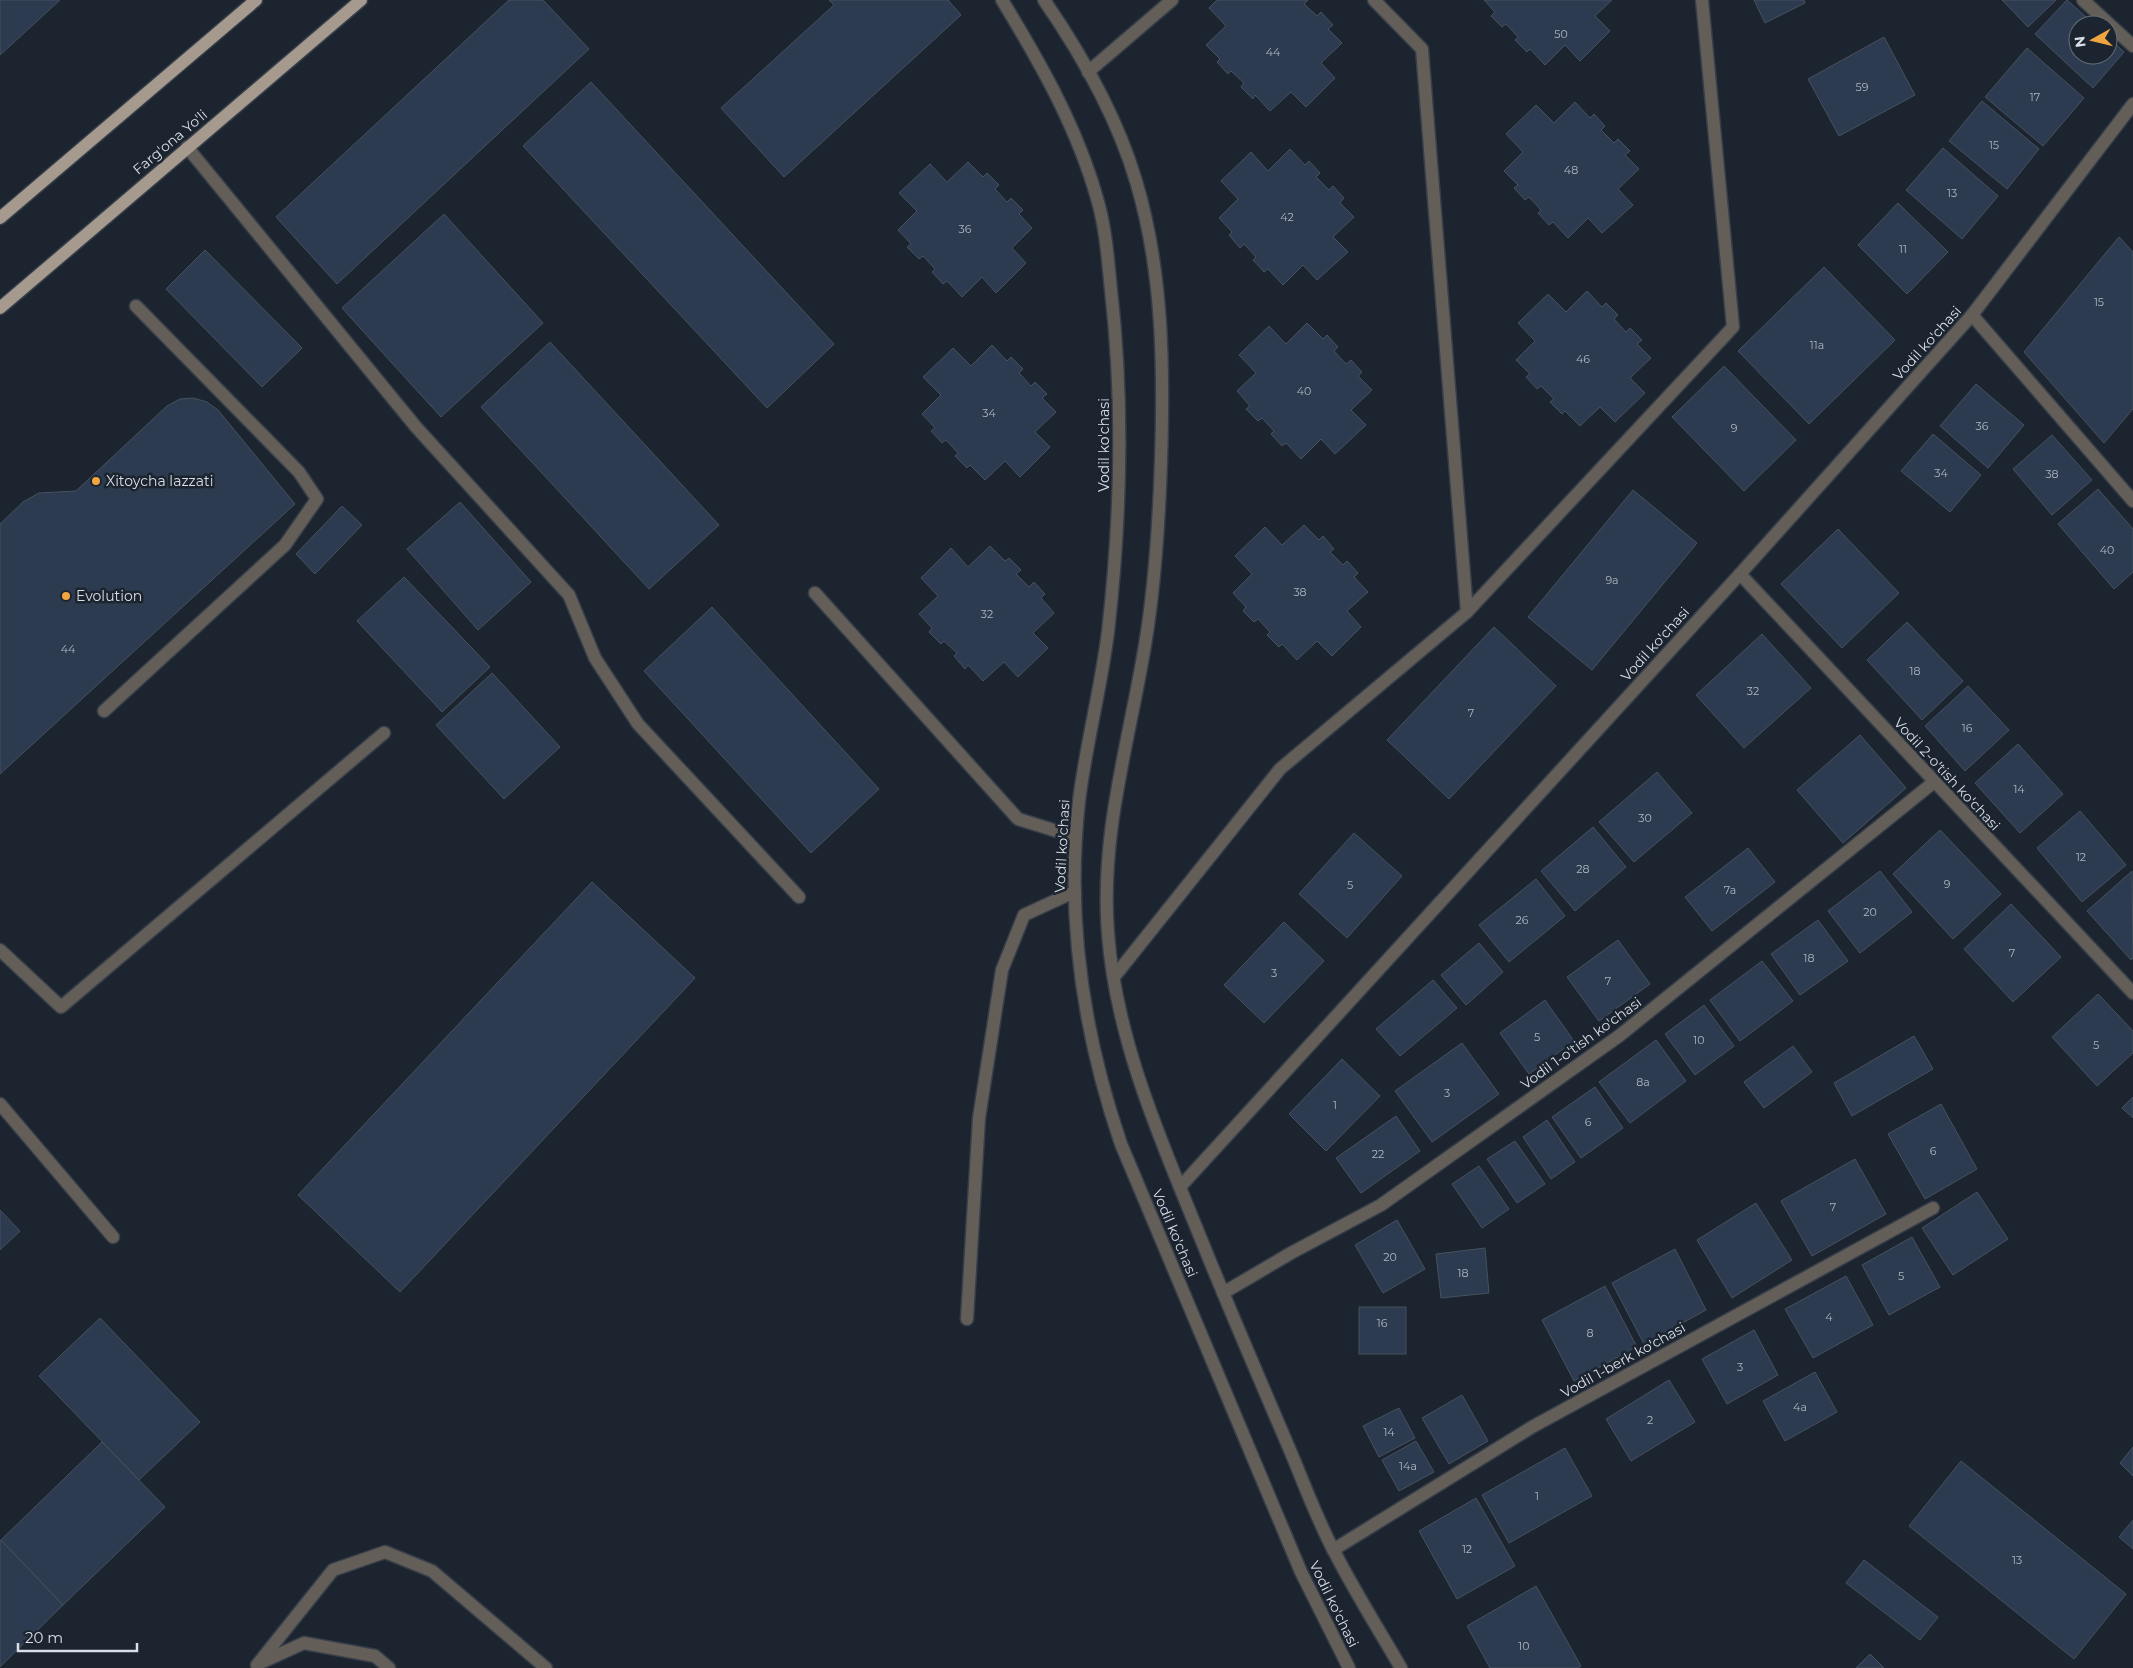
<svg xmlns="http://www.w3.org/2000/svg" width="2133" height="1668" font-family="Montserrat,sans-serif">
<rect width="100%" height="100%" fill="#1b242f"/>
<g fill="#2c3b4f" stroke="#47515f">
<path d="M 0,0 L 60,0 L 0,55 Z"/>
<path d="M 509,0 L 543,0 L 589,49 L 337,284 L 276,217 Z"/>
<path d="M 829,0 L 948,0 L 961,15 L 784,177 L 721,108 L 834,5 Z"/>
<path d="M 1217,0 L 1308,0 L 1304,4 L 1317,16 L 1321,12 L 1333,25 L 1328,29 L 1342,43 L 1321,63 L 1335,78 L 1306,107 L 1291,92 L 1270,111 L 1255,95 L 1253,99 L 1241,87 L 1244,83 L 1231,71 L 1228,74 L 1217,62 L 1220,59 L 1206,45 L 1226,26 L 1209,8 Z"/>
<path d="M 1484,0 L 1612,0 L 1595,16 L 1610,31 L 1580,61 L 1565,45 L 1545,65 L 1530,49 L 1527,52 L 1515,40 L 1518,37 L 1506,24 L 1502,27 L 1491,16 L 1495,12 Z"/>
<path d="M 1754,0 L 1804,0 L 1805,3 L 1765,23 Z"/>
<path d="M 2002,0 L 2056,0 L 2028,27 Z"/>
<path d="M 2067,0 L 2095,25 L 2078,25 L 2078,55 L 2108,55 L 2108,37 L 2124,52 L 2093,88 L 2035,34 Z"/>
<path d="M 1884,37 L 1915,95 L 1839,136 L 1808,79 Z"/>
<path d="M 2027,48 L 2084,98 L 2043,146 L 1985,97 Z"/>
<path d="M 591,82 L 834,344 L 767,408 L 523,146 Z"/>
<path d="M 1982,101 L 2039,149 L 2007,189 L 1949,141 Z"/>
<path d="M 1575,102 L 1590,118 L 1594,114 L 1605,126 L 1601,130 L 1614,143 L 1618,139 L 1630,151 L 1625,155 L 1639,169 L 1618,189 L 1633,205 L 1602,233 L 1588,218 L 1568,238 L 1553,222 L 1549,225 L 1538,213 L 1541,210 L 1529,197 L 1525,200 L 1514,188 L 1518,185 L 1504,171 L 1523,152 L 1506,134 L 1536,105 L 1554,123 Z"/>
<path d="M 1943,148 L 1998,196 L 1962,239 L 1906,190 Z"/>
<path d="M 1290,149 L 1305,165 L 1309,161 L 1320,173 L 1316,177 L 1329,190 L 1333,186 L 1344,198 L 1340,203 L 1354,217 L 1333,237 L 1348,252 L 1317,280 L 1303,265 L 1283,285 L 1268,269 L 1264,272 L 1253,260 L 1256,257 L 1244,244 L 1240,248 L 1229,235 L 1232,232 L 1219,218 L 1238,199 L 1221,181 L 1251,152 L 1268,171 Z"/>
<path d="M 968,162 L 983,177 L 987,173 L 999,185 L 995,189 L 1007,202 L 1011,198 L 1023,210 L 1019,214 L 1032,228 L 1012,248 L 1026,263 L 996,293 L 982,277 L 962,297 L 947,281 L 943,284 L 932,272 L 935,269 L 923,256 L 919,259 L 907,247 L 911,244 L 898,230 L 917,211 L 899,193 L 930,164 L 947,182 Z"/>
<path d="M 1898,203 L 1948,252 L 1907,294 L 1858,245 Z"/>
<path d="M 444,214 L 543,323 L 441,417 L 342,308 Z"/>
<path d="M 2119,237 L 2133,252 L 2133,409 L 2104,443 L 2024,352 Z"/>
<path d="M 205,250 L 302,348 L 262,387 L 166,289 Z"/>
<path d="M 1824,267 L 1895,340 L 1809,424 L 1738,351 Z"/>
<path d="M 1587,291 L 1602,307 L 1606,303 L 1618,315 L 1614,319 L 1626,332 L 1630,328 L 1642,340 L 1637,344 L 1651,358 L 1630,378 L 1645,393 L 1615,422 L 1600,407 L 1580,426 L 1565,411 L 1562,414 L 1550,402 L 1554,399 L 1541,386 L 1537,389 L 1526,377 L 1530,374 L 1516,360 L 1535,341 L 1518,323 L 1548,294 L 1566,312 Z"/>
<path d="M 1307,323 L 1323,339 L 1327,335 L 1338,347 L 1334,351 L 1346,364 L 1351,360 L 1362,372 L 1358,376 L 1372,390 L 1351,410 L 1366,425 L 1335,454 L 1321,439 L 1301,459 L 1286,443 L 1282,446 L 1271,434 L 1274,431 L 1262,418 L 1258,421 L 1246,409 L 1250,406 L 1237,391 L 1256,373 L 1239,355 L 1269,326 L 1286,344 Z"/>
<path d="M 550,342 L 719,525 L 649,589 L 481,407 Z"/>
<path d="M 992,345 L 1007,361 L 1011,357 L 1023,369 L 1019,373 L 1031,386 L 1035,382 L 1047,394 L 1042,398 L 1056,412 L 1035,432 L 1050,447 L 1020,477 L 1005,461 L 985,480 L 970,465 L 967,468 L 955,456 L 958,453 L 946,440 L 942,443 L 931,431 L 935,428 L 922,414 L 941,395 L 923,377 L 953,348 L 971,366 Z"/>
<path d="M 1724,366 L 1796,440 L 1744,491 L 1672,417 Z"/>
<path d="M 1976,384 L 2024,425 L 1988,468 L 1940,426 Z"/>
<path d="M 193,398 L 207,402 L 218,410 L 295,504 L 0,774 L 0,524 L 23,502 L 39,493 L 76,491 L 167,406 L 180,399 Z"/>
<path d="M 1933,434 L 1981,475 L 1950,512 L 1901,471 Z"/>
<path d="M 2052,435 L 2092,480 L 2052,515 L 2013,469 Z"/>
<path d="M 2098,489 L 2133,529 L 2133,572 L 2114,589 L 2058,524 Z"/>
<path d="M 1633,490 L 1697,543 L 1592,670 L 1528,617 Z"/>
<path d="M 460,502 L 531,582 L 478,630 L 407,549 Z"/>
<path d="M 342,506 L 362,525 L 315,574 L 296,554 Z"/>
<path d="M 1304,525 L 1319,540 L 1323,536 L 1334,549 L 1330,552 L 1343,565 L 1347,561 L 1358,573 L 1354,577 L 1368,592 L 1347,611 L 1361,627 L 1332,656 L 1317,641 L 1297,660 L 1282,644 L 1279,647 L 1267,635 L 1270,632 L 1258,619 L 1254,622 L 1243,611 L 1246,607 L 1233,593 L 1252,574 L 1235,556 L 1265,527 L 1282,545 Z"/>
<path d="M 1838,529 L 1899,593 L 1842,648 L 1781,584 Z"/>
<path d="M 990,546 L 1005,561 L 1009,558 L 1021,570 L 1016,574 L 1029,587 L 1034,582 L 1045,594 L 1041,598 L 1054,613 L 1033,633 L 1048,648 L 1018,677 L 1004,662 L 983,681 L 968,665 L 965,669 L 954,656 L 957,653 L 944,641 L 941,644 L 929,632 L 932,628 L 919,614 L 938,596 L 921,578 L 951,548 L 968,567 Z"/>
<path d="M 404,577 L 490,667 L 442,712 L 357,621 Z"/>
<path d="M 712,607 L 879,789 L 811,853 L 644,671 Z"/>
<path d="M 1907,622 L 1963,681 L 1922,720 L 1867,660 Z"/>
<path d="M 1494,627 L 1556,686 L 1449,799 L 1387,740 Z"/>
<path d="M 1762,634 L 1811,688 L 1744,748 L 1696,695 Z"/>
<path d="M 492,673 L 560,747 L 504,799 L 436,725 Z"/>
<path d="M 1968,686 L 2009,730 L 1965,771 L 1925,726 Z"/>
<path d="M 1860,735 L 1906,788 L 1843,843 L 1797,790 Z"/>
<path d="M 2018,744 L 2063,794 L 2020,833 L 1975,783 Z"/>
<path d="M 1657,772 L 1692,813 L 1634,862 L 1599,822 Z"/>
<path d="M 2080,811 L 2126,865 L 2082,902 L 2037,848 Z"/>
<path d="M 1593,827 L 1626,867 L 1575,911 L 1541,871 Z"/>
<path d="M 1940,830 L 2001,894 L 1953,939 L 1893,874 Z"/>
<path d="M 1354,833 L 1402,876 L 1347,938 L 1299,894 Z"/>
<path d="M 1748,848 L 1775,882 L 1712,931 L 1685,897 Z"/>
<path d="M 1880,871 L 1912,912 L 1860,953 L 1828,911 Z"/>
<path d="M 2132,871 L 2133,958 L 2131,960 L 2087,911 Z"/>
<path d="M 1536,879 L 1565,916 L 1509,962 L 1479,925 Z"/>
<path d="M 592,882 L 695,978 L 400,1292 L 298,1195 Z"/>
<path d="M 2011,904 L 2061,957 L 2013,1002 L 1964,949 Z"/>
<path d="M 1818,920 L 1848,961 L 1800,995 L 1771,954 Z"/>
<path d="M 1284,922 L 1324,961 L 1264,1023 L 1224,985 Z"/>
<path d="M 1618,940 L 1650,984 L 1599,1021 L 1567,977 Z"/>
<path d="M 1479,943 L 1503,972 L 1466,1005 L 1441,975 Z"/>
<path d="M 1762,961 L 1793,1001 L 1740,1041 L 1710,1000 Z"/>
<path d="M 1433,980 L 1457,1008 L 1400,1056 L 1376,1029 Z"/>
<path d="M 2098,994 L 2133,1031 L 2133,1053 L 2097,1086 L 2052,1037 Z"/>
<path d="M 1545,1000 L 1574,1041 L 1529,1074 L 1500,1033 Z"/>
<path d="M 1704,1005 L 1734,1046 L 1695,1075 L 1665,1034 Z"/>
<path d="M 1914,1036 L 1933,1069 L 1852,1116 L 1834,1083 Z"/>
<path d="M 1656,1040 L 1686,1081 L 1630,1123 L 1599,1082 Z"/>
<path d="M 1462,1043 L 1499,1094 L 1432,1142 L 1395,1091 Z"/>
<path d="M 1793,1046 L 1812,1072 L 1764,1108 L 1744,1082 Z"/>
<path d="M 1342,1059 L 1380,1096 L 1326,1151 L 1289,1114 Z"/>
<path d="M 1595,1087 L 1623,1128 L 1581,1158 L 1552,1117 Z"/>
<path d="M 2133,1097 L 2133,1118 L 2122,1108 Z"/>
<path d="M 1941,1104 L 1977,1169 L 1925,1199 L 1888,1134 Z"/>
<path d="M 1396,1116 L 1420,1151 L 1361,1193 L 1336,1158 Z"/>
<path d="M 1547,1120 L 1575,1162 L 1551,1179 L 1523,1137 Z"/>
<path d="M 1515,1141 L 1545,1184 L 1517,1203 L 1487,1159 Z"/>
<path d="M 1855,1159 L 1886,1214 L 1812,1256 L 1781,1201 Z"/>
<path d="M 1479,1166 L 1509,1209 L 1482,1228 L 1452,1184 Z"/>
<path d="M 1977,1192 L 2008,1239 L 1953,1275 L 1922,1228 Z"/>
<path d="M 1756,1203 L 1792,1260 L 1732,1298 L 1697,1240 Z"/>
<path d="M 0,1210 L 20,1231 L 0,1250 Z"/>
<path d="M 1397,1220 L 1425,1269 L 1383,1293 L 1355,1245 Z"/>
<path d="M 1912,1237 L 1940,1287 L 1889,1315 L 1862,1265 Z"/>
<path d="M 1485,1248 L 1489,1293 L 1441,1298 L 1436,1254 Z"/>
<path d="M 1675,1249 L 1706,1310 L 1644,1344 L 1612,1283 Z"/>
<path d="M 1846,1276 L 1873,1325 L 1813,1358 L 1785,1309 Z"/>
<path d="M 1605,1286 L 1637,1347 L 1574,1381 L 1542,1320 Z"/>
<rect x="1359" y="1307" width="47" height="47"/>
<path d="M 100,1318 L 200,1422 L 139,1480 L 39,1376 Z"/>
<path d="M 1754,1330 L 1778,1375 L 1727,1404 L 1702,1359 Z"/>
<path d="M 1815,1372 L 1837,1412 L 1785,1441 L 1763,1401 Z"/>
<path d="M 1669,1380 L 1695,1422 L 1631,1461 L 1606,1419 Z"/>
<path d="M 1462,1395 L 1488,1441 L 1449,1464 L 1422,1418 Z"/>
<path d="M 1399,1408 L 1415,1438 L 1379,1457 L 1363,1426 Z"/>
<path d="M 1416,1441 L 1434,1472 L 1399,1491 L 1382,1460 Z"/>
<path d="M 102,1442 L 165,1507 L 63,1605 L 1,1540 Z"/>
<path d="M 2133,1447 L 2133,1476 L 2120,1463 Z"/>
<path d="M 1565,1448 L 1592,1496 L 1509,1543 L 1482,1495 Z"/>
<path d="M 1961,1461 L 2126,1594 L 2074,1659 L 1909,1526 Z"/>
<path d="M 1476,1498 L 1515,1566 L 1457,1599 L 1419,1531 Z"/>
<path d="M 2133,1520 L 2133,1549 L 2119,1537 Z"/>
<path d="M 1,1540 L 63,1605 L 0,1667 L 0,1541 Z"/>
<path d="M 1864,1560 L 1938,1617 L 1920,1640 L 1846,1583 Z"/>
<path d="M 1536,1586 L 1581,1666 L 1577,1668 L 1490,1668 L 1467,1626 Z"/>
<path d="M 1870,1654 L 1884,1668 L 1856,1668 Z"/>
</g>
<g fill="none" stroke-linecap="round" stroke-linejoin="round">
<defs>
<g id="service">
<path d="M 1088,72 L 1172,0"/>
<path d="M 187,147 L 416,427 L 569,595 L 595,658 L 638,724 L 799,897"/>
<path d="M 815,593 L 1018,819 L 1076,837"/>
<path d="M 1467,612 L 1733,327 L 1702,0"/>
<path d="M 104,711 L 285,545 L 317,499 L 299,472 L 136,306"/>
<path d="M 0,950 L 61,1007 L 384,733"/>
<path d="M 1114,977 L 1280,769 L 1467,612 L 1422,49 L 1374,0"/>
<path d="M 0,1104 L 113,1237"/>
<path d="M 967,1319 L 979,1118 L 1002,970 L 1024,915 L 1074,892"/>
<path d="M 260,1663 L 304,1643 L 375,1656 L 389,1668"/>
<path d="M 257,1665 L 333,1570 L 385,1552 L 432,1571 L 546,1668"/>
</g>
<g id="minor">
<path d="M 2083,0 L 2133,46"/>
<path d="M 1972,315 L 2133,501"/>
<path d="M 1740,574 L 2133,993"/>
<path d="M 1180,1187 L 1740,574 L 1972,315 L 2133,104"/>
<path d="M 1223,1293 L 1291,1253 L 1381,1205 L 1619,1036 L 1934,782"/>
<path d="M 1333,1550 L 1532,1427 L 1933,1208"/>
</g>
<g id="tertiary">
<path d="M 1002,0 C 1041,64 1078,129 1098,202 C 1106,230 1108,261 1111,290 C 1124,404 1121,518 1108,632 C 1101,688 1086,744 1079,801 C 1066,917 1083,1033 1121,1144 L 1301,1572 L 1349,1668"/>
<path d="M 1044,0 C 1082,55 1117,117 1136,181 C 1163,271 1164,367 1161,461 C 1159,522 1155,585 1145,645 C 1129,742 1100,835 1108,933 C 1116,1042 1163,1145 1203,1244 C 1231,1313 1260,1380 1289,1448 C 1304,1483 1317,1520 1335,1553 C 1355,1592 1379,1630 1401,1668"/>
</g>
<g id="primary">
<path d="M 0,218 L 256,0"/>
<path d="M 0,308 L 361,0"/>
</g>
</defs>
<use href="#service" stroke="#363e49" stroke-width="15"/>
<use href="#minor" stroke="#363e49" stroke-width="15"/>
<use href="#tertiary" stroke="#363e49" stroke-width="15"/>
<use href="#primary" stroke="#363e49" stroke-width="15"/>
<use href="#service" stroke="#645e58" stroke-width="12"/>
<use href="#minor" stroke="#645e58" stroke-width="12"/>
<use href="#tertiary" stroke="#645e58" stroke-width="12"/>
<use href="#primary" stroke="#a59a8d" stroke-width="12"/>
</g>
<g fill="#f1a540" stroke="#1b242f" stroke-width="2">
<circle cx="96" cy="481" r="5"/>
<circle cx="66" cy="596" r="5"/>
</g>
<g text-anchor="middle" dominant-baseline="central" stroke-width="5" stroke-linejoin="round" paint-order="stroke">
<g font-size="11" fill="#aeb5c1">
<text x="1561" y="34">50</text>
<text x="1273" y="52">44</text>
<text x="1862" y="87">59</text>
<text x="2035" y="97">17</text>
<text x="1994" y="145">15</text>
<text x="1571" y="170">48</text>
<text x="1952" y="193">13</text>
<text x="1287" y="217">42</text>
<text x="965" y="229">36</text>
<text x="1903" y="249">11</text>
<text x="2099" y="302">15</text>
<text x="1817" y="345">11a</text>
<text x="1583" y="359">46</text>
<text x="1304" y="391">40</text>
<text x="989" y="413">34</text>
<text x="1982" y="426">36</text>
<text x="1734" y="428">9</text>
<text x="1941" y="473">34</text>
<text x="2052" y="474">38</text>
<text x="2107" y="550">40</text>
<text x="1612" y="580">9a</text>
<text x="1300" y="592">38</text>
<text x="987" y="614">32</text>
<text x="68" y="649">44</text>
<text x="1915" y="671">18</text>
<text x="1753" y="691">32</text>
<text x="1471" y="713">7</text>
<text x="1967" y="728">16</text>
<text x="2019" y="789">14</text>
<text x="1645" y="818">30</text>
<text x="2081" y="857">12</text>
<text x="1583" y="869">28</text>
<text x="1947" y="884">9</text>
<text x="1350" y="885">5</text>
<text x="1730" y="890">7a</text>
<text x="1870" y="912">20</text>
<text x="1522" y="920">26</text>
<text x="2012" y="953">7</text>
<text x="1809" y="958">18</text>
<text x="1274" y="973">3</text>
<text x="1608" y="981">7</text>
<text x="1537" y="1037">5</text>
<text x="1699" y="1040">10</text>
<text x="2096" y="1045">5</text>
<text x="1643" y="1082">8a</text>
<text x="1447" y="1093">3</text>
<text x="1335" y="1105">1</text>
<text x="1588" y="1122">6</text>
<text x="1933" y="1151">6</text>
<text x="1378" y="1154">22</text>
<text x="1833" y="1207">7</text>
<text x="1390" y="1257">20</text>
<text x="1463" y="1273">18</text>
<text x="1901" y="1276">5</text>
<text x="1829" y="1317">4</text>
<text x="1382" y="1323">16</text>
<text x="1590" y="1333">8</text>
<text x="1740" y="1367">3</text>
<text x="1800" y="1407">4a</text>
<text x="1650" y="1420">2</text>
<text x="1389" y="1432">14</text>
<text x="1408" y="1466">14a</text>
<text x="1537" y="1496">1</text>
<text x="1467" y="1549">12</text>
<text x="2017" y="1560">13</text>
<text x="1524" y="1646">10</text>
</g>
<g font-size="14" fill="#d9dee7" stroke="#1b242f">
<text transform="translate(170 142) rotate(-40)">Farg'ona Yo'li</text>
<text transform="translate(1927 343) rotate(-48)">Vodil ko'chasi</text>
<text transform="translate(1104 445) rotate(-90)">Vodil ko'chasi</text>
<text transform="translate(1655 644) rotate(-48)">Vodil ko'chasi</text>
<text transform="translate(1947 774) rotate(47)">Vodil 2-o'tish ko'chasi</text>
<text transform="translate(1062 846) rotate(-87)">Vodil ko'chasi</text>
<text transform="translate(1581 1043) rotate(-36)">Vodil 1-o'tish ko'chasi</text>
<text transform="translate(1175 1233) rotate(67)">Vodil ko'chasi</text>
<text transform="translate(1623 1360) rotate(-29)">Vodil 1-berk ko'chasi</text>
<text transform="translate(1334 1604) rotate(64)">Vodil ko'chasi</text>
</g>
<g font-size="14" fill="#d9dee7" stroke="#1b242f" text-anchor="start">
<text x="106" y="481">Xitoycha lazzati</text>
<text x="76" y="596">Evolution</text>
</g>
</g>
<g transform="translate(2093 40) rotate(262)"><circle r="24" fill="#1b242f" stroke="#676e79"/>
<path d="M0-4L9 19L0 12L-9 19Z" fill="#f1a540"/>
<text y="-8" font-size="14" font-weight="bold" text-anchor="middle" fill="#d9dee7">N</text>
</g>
<path d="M18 1643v8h119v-8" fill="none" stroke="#d9dee7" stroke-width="2.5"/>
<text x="25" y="1643" font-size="15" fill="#d9dee7" stroke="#1b242f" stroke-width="4" paint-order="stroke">20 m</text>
</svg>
